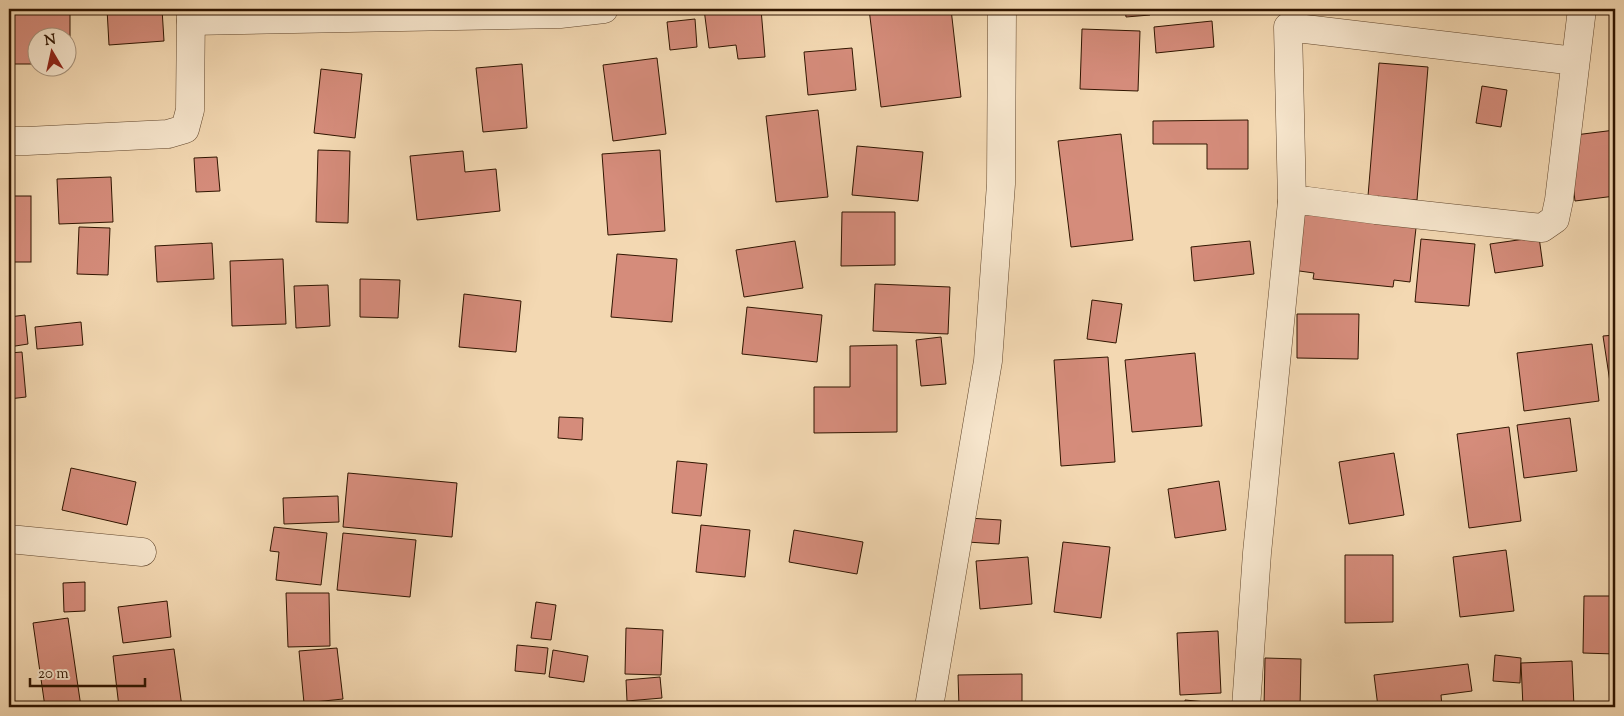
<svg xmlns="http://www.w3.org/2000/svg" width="1624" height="716" font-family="'Sorts Mill Goudy',serif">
<rect width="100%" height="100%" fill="#f3d8b2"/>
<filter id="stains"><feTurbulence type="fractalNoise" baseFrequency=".004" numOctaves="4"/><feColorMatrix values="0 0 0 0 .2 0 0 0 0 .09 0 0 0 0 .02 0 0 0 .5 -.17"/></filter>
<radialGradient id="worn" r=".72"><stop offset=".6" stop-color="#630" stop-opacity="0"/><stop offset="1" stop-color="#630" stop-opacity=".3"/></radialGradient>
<g fill="#d58c7b" stroke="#301500">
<path d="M 12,9 L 70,9 L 70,63 L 68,63 L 68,38 L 38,38 L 38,64 L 13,64 Z"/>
<path d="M 107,9 L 162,9 L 164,41 L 109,45 Z"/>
<path d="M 704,9 L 761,9 L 765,57 L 738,59 L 736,45 L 709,48 Z"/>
<path d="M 869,9 L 951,9 L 961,97 L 881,107 Z"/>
<path d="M 1125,9 L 1150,9 L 1150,15 L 1126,17 Z"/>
<path d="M 695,19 L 697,47 L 670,50 L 667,22 Z"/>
<path d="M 1212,21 L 1214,47 L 1156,53 L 1154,27 Z"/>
<path d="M 1082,29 L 1140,31 L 1138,91 L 1080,89 Z"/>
<path d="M 852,48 L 856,90 L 808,95 L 804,52 Z"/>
<path d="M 657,58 L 666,134 L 613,141 L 603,65 Z"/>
<path d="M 1379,63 L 1428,67 L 1417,200 L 1368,196 Z"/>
<path d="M 522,64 L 527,128 L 483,132 L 476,68 Z"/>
<path d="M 321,69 L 362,74 L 355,138 L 314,133 Z"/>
<path d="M 1482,86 L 1507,90 L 1501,127 L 1476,123 Z"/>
<path d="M 818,110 L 828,197 L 776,202 L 766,116 Z"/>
<path d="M 1248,120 L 1248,169 L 1207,169 L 1207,144 L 1153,144 L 1153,121 Z"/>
<path d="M 1615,130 L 1615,196 L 1575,201 L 1567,136 Z"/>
<path d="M 1121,134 L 1133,240 L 1071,247 L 1058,141 Z"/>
<path d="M 857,146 L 923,152 L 918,201 L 852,195 Z"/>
<path d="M 318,150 L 350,151 L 348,223 L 316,222 Z"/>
<path d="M 660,150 L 665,231 L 608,235 L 602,154 Z"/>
<path d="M 463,151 L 465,172 L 496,169 L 500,211 L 417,220 L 410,156 Z"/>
<path d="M 217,157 L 220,191 L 196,192 L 194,158 Z"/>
<path d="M 111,177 L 113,222 L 59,224 L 57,179 Z"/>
<rect x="9" y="196" width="22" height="66"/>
<path d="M 1298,207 L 1417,219 L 1410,282 L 1394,280 L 1393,287 L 1313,279 L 1314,273 L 1292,270 Z"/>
<path d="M 842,212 L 895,212 L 895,265 L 841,266 Z"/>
<path d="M 79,227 L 110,228 L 108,275 L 77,274 Z"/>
<path d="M 1539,237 L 1543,266 L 1495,273 L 1490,244 Z"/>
<path d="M 1421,239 L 1475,244 L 1469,306 L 1415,302 Z"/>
<path d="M 795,241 L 803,288 L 744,297 L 736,250 Z"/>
<path d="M 1250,241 L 1254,274 L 1194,281 L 1191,247 Z"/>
<path d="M 212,243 L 214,279 L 157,282 L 155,246 Z"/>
<path d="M 617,254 L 677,259 L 672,322 L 611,317 Z"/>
<path d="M 283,259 L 286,324 L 232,326 L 230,261 Z"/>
<path d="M 360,279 L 400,280 L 398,318 L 360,317 Z"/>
<path d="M 875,284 L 950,287 L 948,334 L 873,331 Z"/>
<path d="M 328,285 L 330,326 L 296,328 L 294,286 Z"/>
<path d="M 464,294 L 521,301 L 516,352 L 459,347 Z"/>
<path d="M 1092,300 L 1122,304 L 1116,343 L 1087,339 Z"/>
<path d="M 747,307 L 822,315 L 817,362 L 742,354 Z"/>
<path d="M 1297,314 L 1359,314 L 1358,359 L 1297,358 Z"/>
<path d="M 25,315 L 28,344 L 9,347 L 9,317 Z"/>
<path d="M 81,322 L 83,345 L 37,349 L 35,327 Z"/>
<path d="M 1615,335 L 1615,402 L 1613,402 L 1603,336 Z"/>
<path d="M 941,337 L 946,384 L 921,386 L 916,340 Z"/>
<path d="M 1592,344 L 1599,401 L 1524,411 L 1517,353 Z"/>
<path d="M 897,345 L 897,432 L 814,433 L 814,387 L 850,387 L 850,346 Z"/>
<path d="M 22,352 L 26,397 L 9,399 L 9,353 Z"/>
<path d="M 1195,353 L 1202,426 L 1132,432 L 1125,360 Z"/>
<path d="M 1108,357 L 1115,462 L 1061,466 L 1054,360 Z"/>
<path d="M 559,417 L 583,418 L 582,440 L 558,438 Z"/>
<path d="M 1570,418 L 1577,471 L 1524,478 L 1517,425 Z"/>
<path d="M 1509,427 L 1521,521 L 1469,528 L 1457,434 Z"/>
<path d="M 1394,453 L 1404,515 L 1349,524 L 1339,462 Z"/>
<path d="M 677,461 L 707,464 L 701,516 L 672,513 Z"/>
<path d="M 71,468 L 136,482 L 127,525 L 62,510 Z"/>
<path d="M 348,473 L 457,483 L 452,537 L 343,527 Z"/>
<path d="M 1219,481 L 1226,530 L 1175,538 L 1168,489 Z"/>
<path d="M 338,496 L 339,522 L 284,524 L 283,498 Z"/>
<path d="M 968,518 L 1001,520 L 999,544 L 967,542 Z"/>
<path d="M 701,525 L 750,530 L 745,577 L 696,572 Z"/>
<path d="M 274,527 L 327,533 L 321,585 L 276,580 L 279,552 L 270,551 Z"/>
<path d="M 794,530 L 863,542 L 857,574 L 789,562 Z"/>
<path d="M 343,533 L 416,540 L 410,597 L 337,590 Z"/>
<path d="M 1063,542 L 1110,547 L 1101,618 L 1054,612 Z"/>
<path d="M 1506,550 L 1514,611 L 1460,617 L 1453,557 Z"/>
<path d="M 1345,555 L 1393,555 L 1393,622 L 1345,623 Z"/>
<path d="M 1028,557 L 1032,604 L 980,609 L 976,561 Z"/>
<path d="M 85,582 L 85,611 L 64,612 L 63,583 Z"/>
<path d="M 286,593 L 329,593 L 330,646 L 288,647 Z"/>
<path d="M 1584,596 L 1615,596 L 1615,654 L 1583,653 Z"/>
<path d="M 167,601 L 171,637 L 123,643 L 118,607 Z"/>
<path d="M 536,602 L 556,605 L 551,640 L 531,638 Z"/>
<path d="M 68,618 L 81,707 L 45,707 L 33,623 Z"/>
<path d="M 626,628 L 663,630 L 661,675 L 625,674 Z"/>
<path d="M 1218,631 L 1221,693 L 1180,695 L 1177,633 Z"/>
<path d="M 517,645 L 548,648 L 545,674 L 515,671 Z"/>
<path d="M 337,648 L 343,699 L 304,703 L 299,651 Z"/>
<path d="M 174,649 L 182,707 L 119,707 L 113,656 Z"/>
<path d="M 553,650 L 588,656 L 584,682 L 549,677 Z"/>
<path d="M 1495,655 L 1521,658 L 1520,683 L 1493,681 Z"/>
<path d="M 1265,658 L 1301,659 L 1300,707 L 1264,707 Z"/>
<path d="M 1572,661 L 1574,707 L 1523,707 L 1521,663 Z"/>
<path d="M 1468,664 L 1472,691 L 1441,695 L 1442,707 L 1378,707 L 1374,675 Z"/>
<path d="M 1022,674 L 1022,707 L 959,707 L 958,675 Z"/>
<path d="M 660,677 L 662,698 L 627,701 L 626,680 Z"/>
<path d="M 1185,700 L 1217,703 L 1217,707 L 1185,707 Z"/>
</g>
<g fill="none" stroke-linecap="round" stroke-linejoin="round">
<defs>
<g id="minor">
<path d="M 191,21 L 560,14 L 604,9"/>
<path d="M 9,141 L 27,141 L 168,134 L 185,129 L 190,110 L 191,9"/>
<path d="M 1292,202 L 1308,201 L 1376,210 L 1542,228 L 1555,219 L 1559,200 L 1582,9"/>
<path d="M 9,539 L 142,552"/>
<path d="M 929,707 L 988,361 L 1001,184 L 1002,9"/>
<path d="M 1246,707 L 1257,553 L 1292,202 L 1288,27 L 1575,61"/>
</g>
</defs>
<use href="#minor" stroke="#61462c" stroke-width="29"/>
<use href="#minor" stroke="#f7e6cd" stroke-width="28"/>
</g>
<rect width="1624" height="716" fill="none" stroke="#f3d8b2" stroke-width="30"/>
<rect x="10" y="10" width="1604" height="696" fill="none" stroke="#301500" stroke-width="2.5"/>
<rect x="15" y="15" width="1594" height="686" fill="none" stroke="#301500"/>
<g transform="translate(52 52) rotate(351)"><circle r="24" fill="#f7e6cd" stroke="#a7927b"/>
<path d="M0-4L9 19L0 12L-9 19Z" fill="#8f2418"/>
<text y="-8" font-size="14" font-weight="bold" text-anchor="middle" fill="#301500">N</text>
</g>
<path d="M30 678v8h115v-8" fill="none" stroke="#301500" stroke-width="2.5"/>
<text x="38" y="678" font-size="15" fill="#301500" stroke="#f7e6cd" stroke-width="4" paint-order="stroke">20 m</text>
<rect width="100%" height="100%" filter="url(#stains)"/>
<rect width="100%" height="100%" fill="url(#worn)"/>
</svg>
